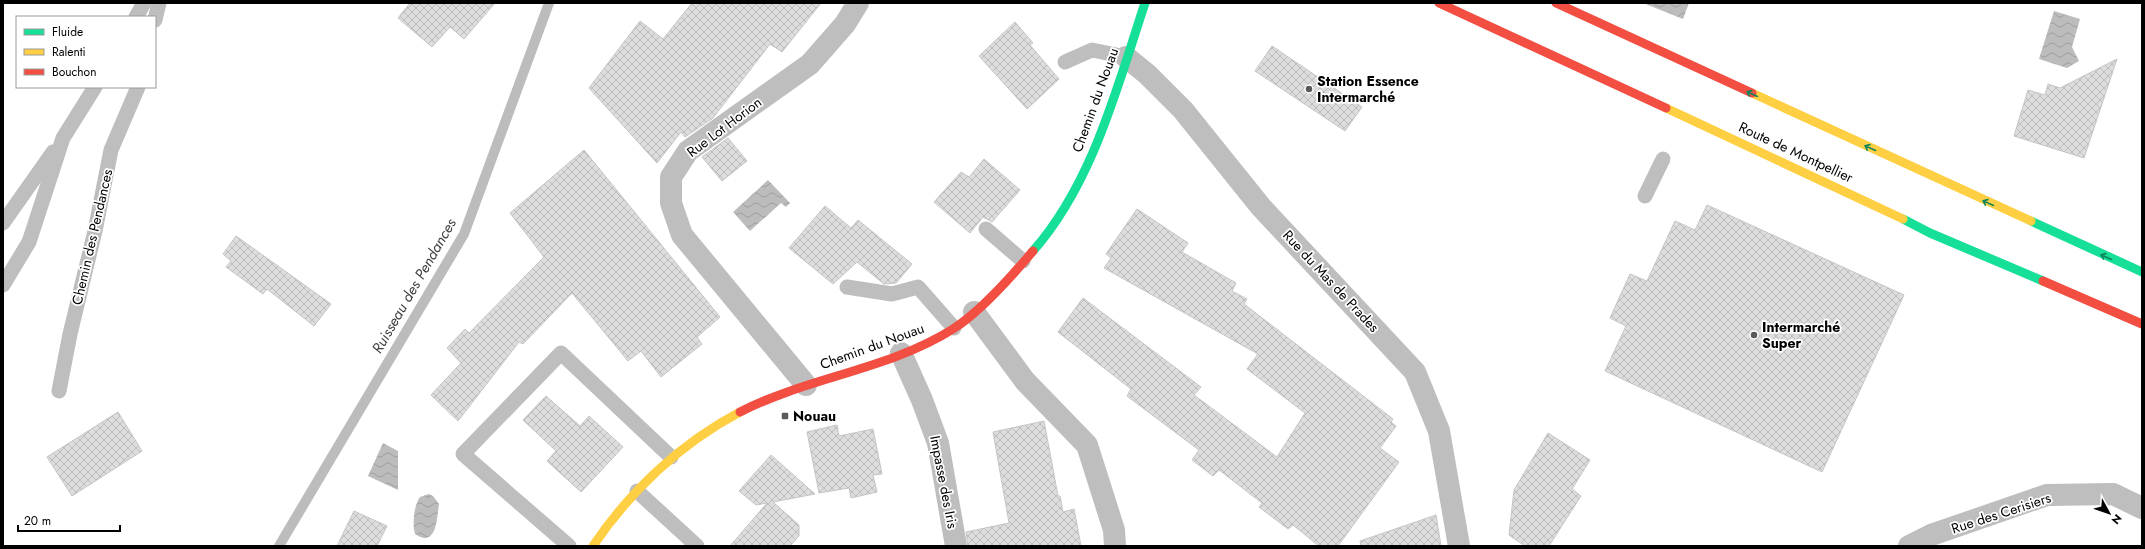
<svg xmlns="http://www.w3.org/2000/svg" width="2145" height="549" font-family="Jost,sans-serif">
<defs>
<pattern id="water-waves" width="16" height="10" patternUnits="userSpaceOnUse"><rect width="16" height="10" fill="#bcbcbc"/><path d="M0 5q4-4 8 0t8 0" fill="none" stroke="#a0a0a0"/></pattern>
<pattern id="building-cross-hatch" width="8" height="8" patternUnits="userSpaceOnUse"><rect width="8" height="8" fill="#ddd"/><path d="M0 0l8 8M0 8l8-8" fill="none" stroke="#bcbcbc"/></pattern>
</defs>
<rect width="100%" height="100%" fill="#fff"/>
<g fill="url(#water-waves)">
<path d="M 1643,3 L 1689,3 L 1683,19 Z"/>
<path d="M 2054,11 L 2080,19 L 2072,47 L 2079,61 L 2067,68 L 2039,59 Z"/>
<path d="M 768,180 L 790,203 L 786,207 L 781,203 L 750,231 L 733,212 Z"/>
<path d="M 383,443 L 398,451 L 398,490 L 368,476 Z"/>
<path d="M 429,494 L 433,496 L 439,504 C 437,517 437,549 415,534 C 412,524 414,505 420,497 Z"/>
</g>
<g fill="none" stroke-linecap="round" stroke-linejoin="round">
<path stroke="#bcbcbc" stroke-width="10" d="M 279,546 L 464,234 L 549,3"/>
</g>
<g fill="url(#building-cross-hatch)" stroke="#c5c5c5">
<path d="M 410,3 L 495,3 L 464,39 L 450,27 L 432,47 L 398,18 Z"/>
<path d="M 692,3 L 821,3 L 782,52 L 770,44 L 713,118 L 685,137 L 681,132 L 657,163 L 589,88 L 640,21 L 663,39 Z"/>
<path d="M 1015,22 L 1033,43 L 1030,45 L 1059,79 L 1027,109 L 979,56 Z"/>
<path d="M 1272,46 L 1362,107 L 1345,131 L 1255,71 Z"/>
<path d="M 2117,59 L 2084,158 L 2014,136 L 2028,90 L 2045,95 L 2048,84 L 2060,88 Z"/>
<path d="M 728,138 L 747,161 L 722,181 L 702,157 Z"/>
<path d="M 584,150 L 720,317 L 697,337 L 702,344 L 661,377 L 641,351 L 628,361 L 572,293 L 523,344 L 519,342 L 458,421 L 431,395 L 461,363 L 447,348 L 465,329 L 469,333 L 544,257 L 510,213 Z"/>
<path d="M 984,159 L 1020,190 L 992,222 L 983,217 L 970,233 L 934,202 L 961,172 L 969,177 Z"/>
<path d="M 1707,205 L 1904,295 L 1822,472 L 1605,371 L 1626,326 L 1610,318 L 1630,274 L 1647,281 L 1675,221 L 1695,230 Z"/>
<path d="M 825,206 L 851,228 L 858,220 L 912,264 L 896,283 L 884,284 L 857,262 L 833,284 L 789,248 Z"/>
<path d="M 1137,209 L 1188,243 L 1182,252 L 1236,283 L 1232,291 L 1247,299 L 1244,304 L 1393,419 L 1391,422 L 1396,426 L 1380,448 L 1399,462 L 1338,546 L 1319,546 L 1293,525 L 1288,529 L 1259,507 L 1262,503 L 1219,470 L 1213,476 L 1192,460 L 1199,450 L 1127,396 L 1131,389 L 1058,332 L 1083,298 L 1201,387 L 1194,395 L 1277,457 L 1305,413 L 1247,369 L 1258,354 L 1104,268 L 1111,258 L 1106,254 Z"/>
<path d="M 236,236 L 331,304 L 314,326 L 267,289 L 263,294 L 226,267 L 231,261 L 223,254 Z"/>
<path d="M 546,396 L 580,426 L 589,416 L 623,447 L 581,492 L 547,461 L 556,451 L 523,420 Z"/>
<path d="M 118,412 L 142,451 L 72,496 L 47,457 Z"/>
<path d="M 1044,421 L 1058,496 L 1060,496 L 1063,512 L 1074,509 L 1081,546 L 968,546 L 966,532 L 1009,523 L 993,432 Z"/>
<path d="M 837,425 L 839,436 L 873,429 L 882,474 L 873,475 L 877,492 L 851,498 L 849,488 L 819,493 L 807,432 Z"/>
<path d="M 1548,433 L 1590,460 L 1572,489 L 1581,496 L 1549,546 L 1525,546 L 1509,535 L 1514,490 Z"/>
<path d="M 771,455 L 815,494 L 773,502 L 799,525 L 799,536 L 790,546 L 730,546 L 767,503 L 756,505 L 739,491 Z"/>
<path d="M 354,511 L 387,526 L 377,546 L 337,546 Z"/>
<path d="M 1436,515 L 1441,546 L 1361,546 L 1360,541 Z"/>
</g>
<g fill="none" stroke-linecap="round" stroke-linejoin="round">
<g stroke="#bebebe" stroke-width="15">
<path d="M 136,17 L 144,3"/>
<path d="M 155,20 L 159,3"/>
<path d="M 1065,62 L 1092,50 L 1126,57"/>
<path d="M 1645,196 L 1663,159"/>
<path d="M 3,223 L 53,152"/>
<path d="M 986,229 L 1023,261"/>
<path d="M 3,285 L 29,242 L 63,138 L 95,87"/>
<path d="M 847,287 L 892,294 L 918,287 L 954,328"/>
<path d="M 59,391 L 70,334 L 95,231 L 111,150 L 138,87"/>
<path d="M 637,491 L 697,546"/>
<path d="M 569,546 L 463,454 L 561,353 L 671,457"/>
</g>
<g stroke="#bebebe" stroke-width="22">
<path d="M 1126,57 L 1147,74 L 1183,110 L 1261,207 L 1415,372 L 1439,431 L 1459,546"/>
<path d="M 974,312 L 1025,381 L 1087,445 L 1114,530 L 1115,546"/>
<path d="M 901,353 L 922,400 L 938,443 L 956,546"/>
<path d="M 806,385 L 682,235 L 671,203 L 671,177 L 688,151 L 810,64 L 845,24 L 858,3"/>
<path d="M 1909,546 L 1931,535 L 2047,495 L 2113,494 L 2142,508"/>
</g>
<g stroke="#16e098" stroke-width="9">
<path d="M 1903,219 L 1930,233 L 2043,281"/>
<path d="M 2031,221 L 2142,272"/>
<path d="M 1033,251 C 1093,183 1117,87 1145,3"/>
</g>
<g stroke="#ffcf43" stroke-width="9">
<path d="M 1752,93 L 2031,221"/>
<path d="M 1666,108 L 1903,219"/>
<path d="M 593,546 C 630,491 681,443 740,412"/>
</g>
<g stroke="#f24e42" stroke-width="9">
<path d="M 1439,3 L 1666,108"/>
<path d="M 1556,3 L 1752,93"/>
<path d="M 2043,281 L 2142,324"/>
<path d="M 740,412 C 808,377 888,370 953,329 C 980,312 1012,276 1033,251"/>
</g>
</g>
<defs><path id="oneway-shaft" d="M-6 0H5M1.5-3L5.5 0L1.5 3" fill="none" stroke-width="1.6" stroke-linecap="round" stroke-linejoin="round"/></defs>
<g stroke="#0d865b">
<use href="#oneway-shaft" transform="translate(1752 94) rotate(-155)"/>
<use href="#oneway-shaft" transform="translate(1870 148) rotate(-155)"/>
<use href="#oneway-shaft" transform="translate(1988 203) rotate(-155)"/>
<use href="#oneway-shaft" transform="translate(2106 257) rotate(-156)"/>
</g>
<g fill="#595959" stroke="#fff" stroke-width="1.5">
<circle cx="1309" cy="89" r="4"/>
<circle cx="1754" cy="335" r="4"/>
<rect x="781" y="412" width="8" height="8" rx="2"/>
</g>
<g text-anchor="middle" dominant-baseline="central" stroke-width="3.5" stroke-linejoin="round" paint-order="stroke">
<g font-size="14" font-weight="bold" fill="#000" stroke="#fff" text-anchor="start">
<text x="1317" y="81">Station Essence<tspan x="1317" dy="16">Intermarché</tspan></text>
<text x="1762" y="327">Intermarché<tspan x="1762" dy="16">Super</tspan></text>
<text x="793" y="416">Nouau</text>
</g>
<g font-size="14" fill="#000" stroke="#fff">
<text transform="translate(1095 100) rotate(-70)">Chemin du Nouau</text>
<text transform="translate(724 127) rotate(-37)">Rue Lot Horion</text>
<text transform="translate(1796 152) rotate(25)">Route de Montpellier</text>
<text transform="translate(92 237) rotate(-77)">Chemin des Pendances</text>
<text transform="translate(1331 281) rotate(47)">Rue du Mas de Prades</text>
<text transform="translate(872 346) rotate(-20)">Chemin du Nouau</text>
<text transform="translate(944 482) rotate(79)">Impasse des Iris</text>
<text transform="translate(2001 513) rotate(-18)">Rue des Cerisiers</text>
</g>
<g font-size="15" font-style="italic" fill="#414141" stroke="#fff">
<text transform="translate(414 286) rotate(-60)">Ruisseau des Pendances</text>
</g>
</g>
<rect width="2145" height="549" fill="none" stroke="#000000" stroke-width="8"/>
<rect x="16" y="16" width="140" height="72" fill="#ffffff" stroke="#999999"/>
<rect x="24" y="29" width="20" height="6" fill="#16e098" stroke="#999999"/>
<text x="52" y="36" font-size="12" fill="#000000">Fluide</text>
<rect x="24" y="49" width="20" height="6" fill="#ffcf43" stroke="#999999"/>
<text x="52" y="56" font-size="12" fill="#000000">Ralenti</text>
<rect x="24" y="69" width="20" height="6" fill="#f24e42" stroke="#999999"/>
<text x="52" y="76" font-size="12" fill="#000000">Bouchon</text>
<g transform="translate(2109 513) rotate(130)" stroke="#ffffff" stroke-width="3" paint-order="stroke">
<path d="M0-3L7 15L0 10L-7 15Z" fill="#000000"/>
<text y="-6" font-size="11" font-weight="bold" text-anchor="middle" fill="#000000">N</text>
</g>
<path d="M18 525v6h102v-6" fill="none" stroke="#000000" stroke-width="2"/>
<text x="24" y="525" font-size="12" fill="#000000" stroke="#ffffff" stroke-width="3" paint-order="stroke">20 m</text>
</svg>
